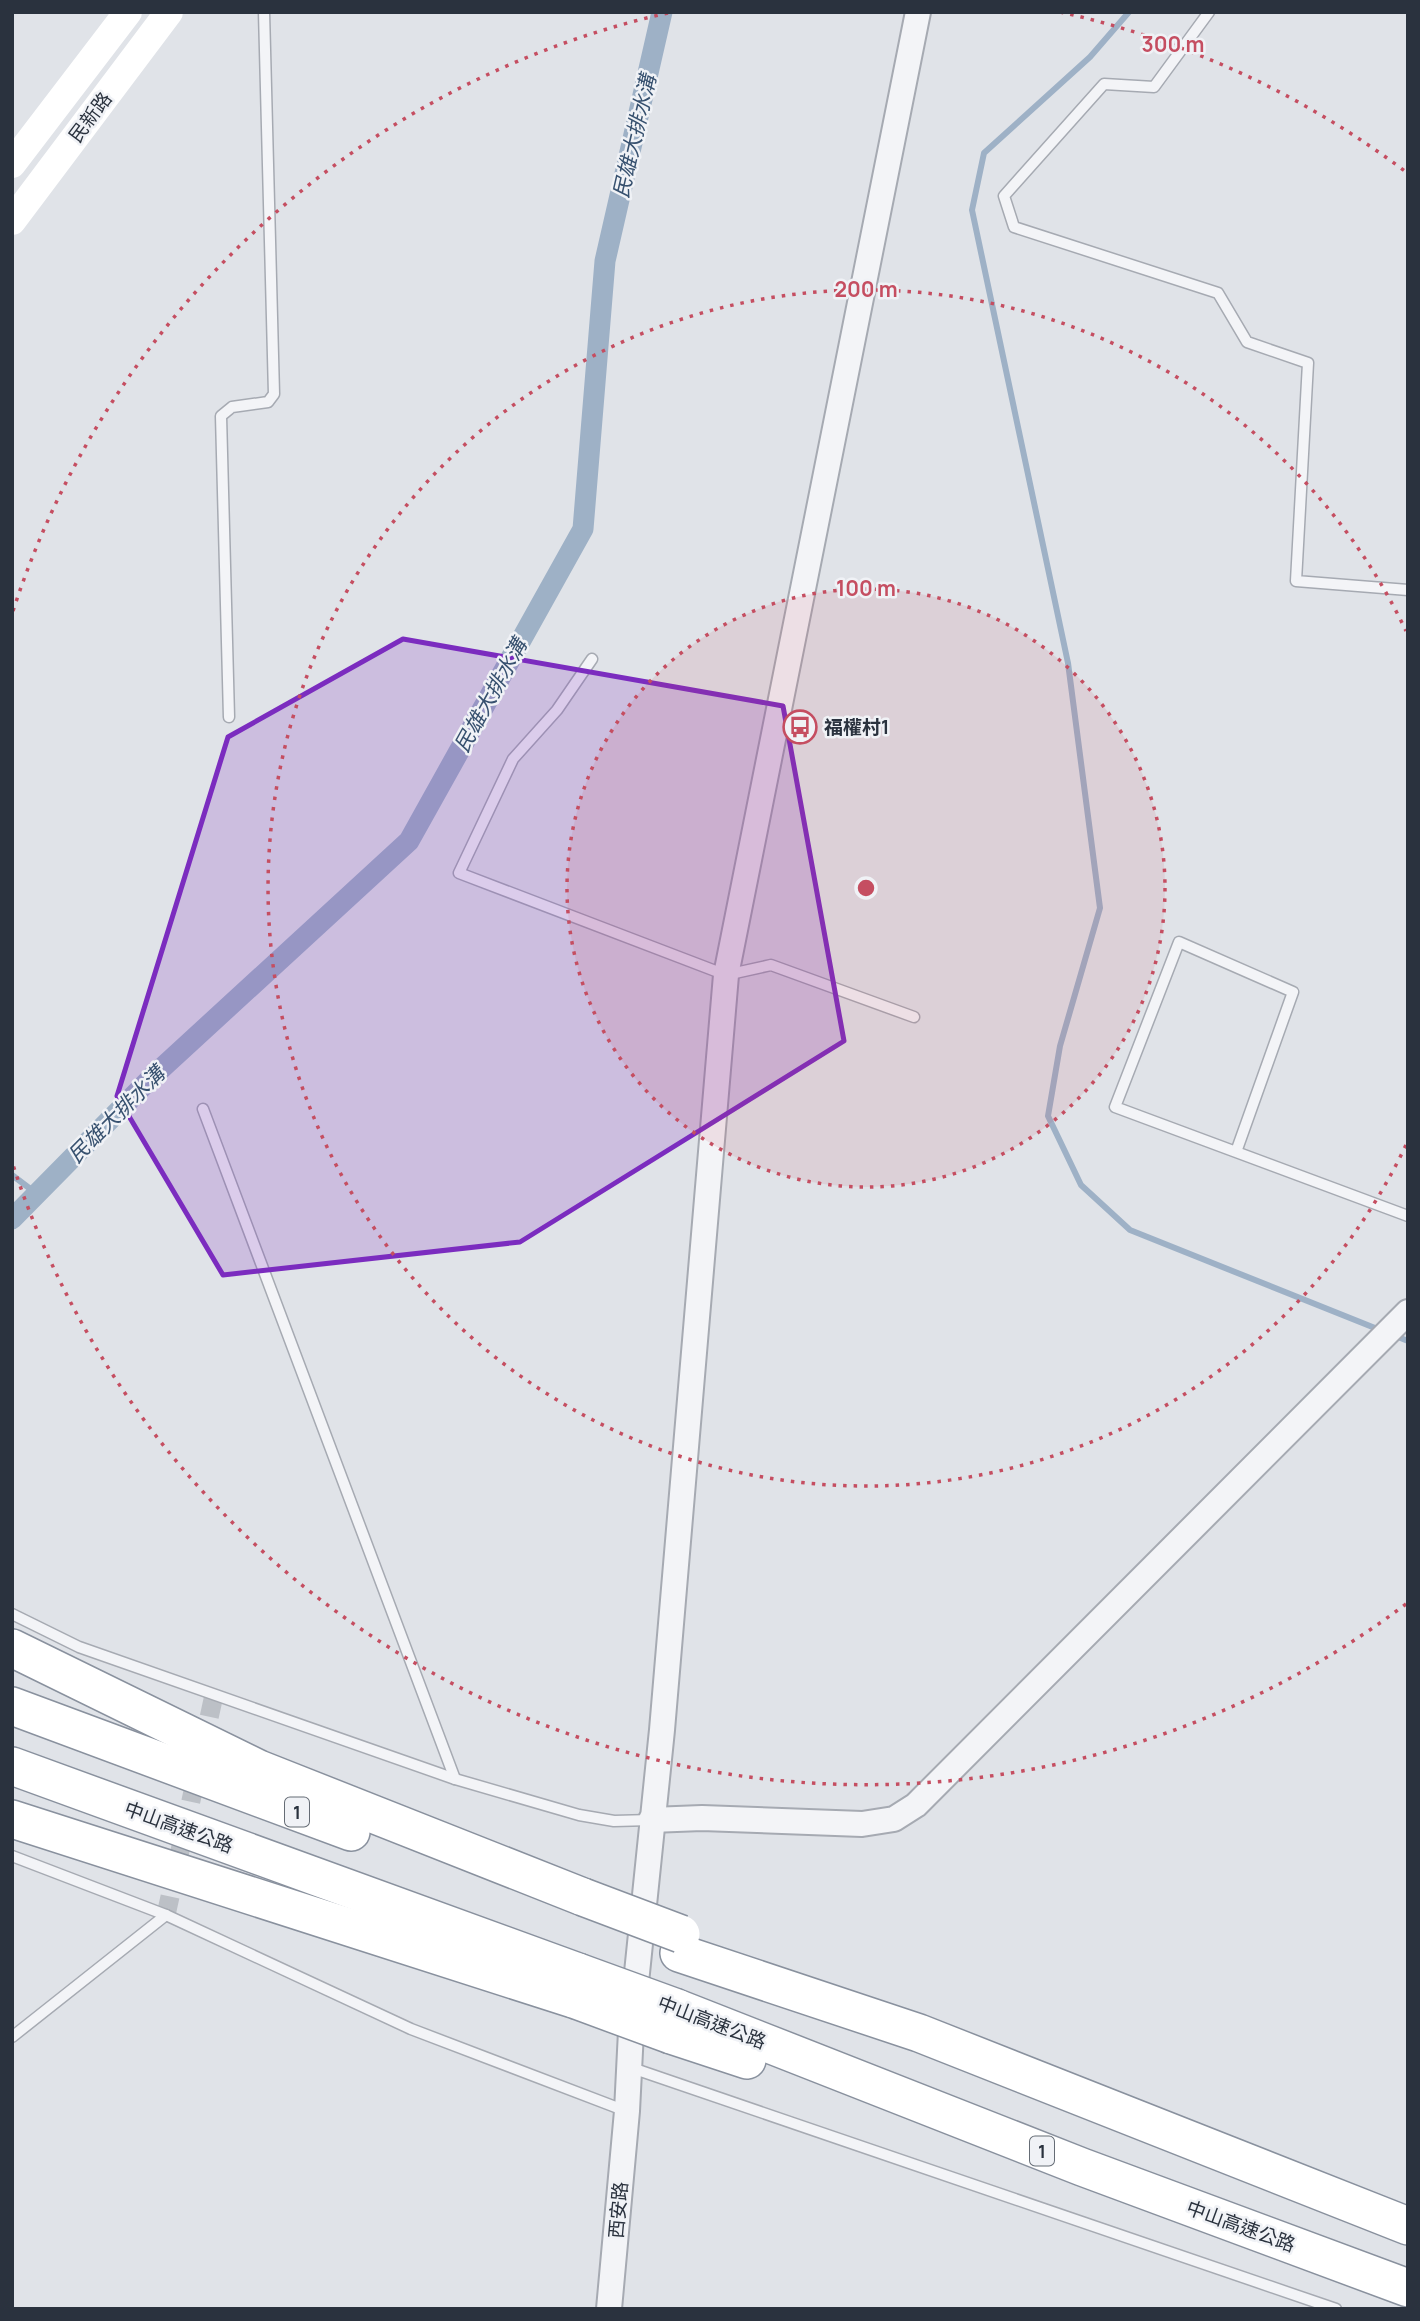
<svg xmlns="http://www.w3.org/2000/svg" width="1420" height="2321" font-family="Manrope,'Noto Sans TC',sans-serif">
<rect width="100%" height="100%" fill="#e0e3e8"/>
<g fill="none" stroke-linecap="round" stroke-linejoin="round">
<g stroke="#9eb1c6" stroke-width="6">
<path d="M 1129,12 L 1090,57 L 984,153 L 972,210 L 1068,663 L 1100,908 L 1060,1046 L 1048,1116 L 1081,1185 L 1130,1230 L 1380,1330"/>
<path d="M 12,1175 L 37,1194"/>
<path d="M 1393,1335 L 1408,1341"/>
</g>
<path stroke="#9eb1c6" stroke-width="21" d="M 12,1219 L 151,1078 L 409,841 L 583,529 L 605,261 L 662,12"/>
<path stroke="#bcc0c6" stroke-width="19" stroke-dasharray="19 10" stroke-linecap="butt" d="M 166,1915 L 214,1695"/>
<defs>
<g id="service">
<path d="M 1209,12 L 1154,87 L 1104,84 L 1004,196 L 1014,227 L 1218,293 L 1247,342 L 1308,363 L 1296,581 L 1408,590"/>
<path d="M 592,659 L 557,710 L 513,759 L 459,873 L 726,975 L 771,965 L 914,1017"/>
<path d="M 229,717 L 221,416 L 232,407 L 268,402 L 274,394 L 264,12"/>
<path d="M 203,1109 L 455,1779"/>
<path d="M 1236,1152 L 1293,992 L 1179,942 L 1115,1107 L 1408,1216"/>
<path d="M 12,1614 L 79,1647 L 455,1779 L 579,1815 L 614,1821 L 651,1820"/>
<path d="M 12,1856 L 166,1915 L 411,2029 L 626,2111"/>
<path d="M 12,2037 L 166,1915"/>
<path d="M 629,2067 L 1336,2309"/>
</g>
<g id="tertiary">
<path d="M 651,1820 L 702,1818 L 862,1824 L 894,1819 L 916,1805 L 1408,1312"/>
<path d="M 609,2309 L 627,2111 L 631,2031 L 662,1730 L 726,975 L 918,12"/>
</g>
<g id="motorway">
<path d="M 12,1648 L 259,1769 L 583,1897"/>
<path d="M 12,1706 L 351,1832"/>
<path d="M 12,1766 L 578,1972"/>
<path d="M 12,1819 L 576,2000"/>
<path d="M 679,1953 L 919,2033 L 1408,2226"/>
<path d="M 677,2008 L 1082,2167 L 1408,2288"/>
<path d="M 671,2035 L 747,2060"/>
</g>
</defs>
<use href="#service" stroke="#a6aab2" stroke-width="13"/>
<use href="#tertiary" stroke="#a6aab2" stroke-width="28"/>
<use href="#motorway" stroke="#89919e" stroke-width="40"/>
<use href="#service" stroke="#f3f4f7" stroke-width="10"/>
<use href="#tertiary" stroke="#f3f4f7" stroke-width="24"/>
<g stroke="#fff" stroke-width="28">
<path d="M 12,164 L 128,12"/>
<path d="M 12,221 L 169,12"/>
</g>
<use href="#motorway" stroke="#fff" stroke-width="37"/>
<defs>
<g id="motorway-bridge">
<path d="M 583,1897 L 681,1934"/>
<path d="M 578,1972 L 677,2008"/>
<path d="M 576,2000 L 671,2035"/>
</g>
</defs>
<use href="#motorway-bridge" stroke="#89919e" stroke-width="40" stroke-linecap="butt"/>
<use href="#motorway-bridge" stroke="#fff" stroke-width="37"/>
</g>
<path fill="#7b2cbf" fill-opacity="0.2" stroke="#7b2cbf" stroke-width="5" stroke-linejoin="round" d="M 403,639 L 783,706 L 844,1041 L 520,1242 L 223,1275 L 117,1096 L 228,737 Z"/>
<circle cx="866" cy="888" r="299" fill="#c54e61" fill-opacity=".12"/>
<g fill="none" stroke="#c54e61" stroke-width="3.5" stroke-dasharray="3.5 7">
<circle cx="866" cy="888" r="299"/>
<path d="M1406 1145A598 598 0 1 1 1406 631"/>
<path d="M1406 1604A897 897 0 0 1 13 1165M13 611A897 897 0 0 1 672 12M1060 12A897 897 0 0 1 1406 172"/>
</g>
<defs>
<symbol id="bus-ring" viewBox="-11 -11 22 22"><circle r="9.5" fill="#f0f2f6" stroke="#c54e61" stroke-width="1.5"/><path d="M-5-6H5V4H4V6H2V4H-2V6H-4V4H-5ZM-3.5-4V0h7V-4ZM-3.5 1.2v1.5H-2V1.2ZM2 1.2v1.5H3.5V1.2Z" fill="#c54e61"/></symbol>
</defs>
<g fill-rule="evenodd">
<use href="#bus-ring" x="781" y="708" width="38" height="38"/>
</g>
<g text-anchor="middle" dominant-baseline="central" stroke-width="5" stroke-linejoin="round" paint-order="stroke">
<g fill="#f0f2f6" stroke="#656c75" stroke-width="2">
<rect x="285" y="1797.5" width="24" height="29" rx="5"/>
<rect x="1030" y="2136.5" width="24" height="29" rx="5"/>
</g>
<g font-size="18" font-weight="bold" fill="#2a323e">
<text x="297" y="1812">1</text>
<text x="1042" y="2151">1</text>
</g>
<g font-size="19" fill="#2a323e" stroke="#f0f2f6">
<text transform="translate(90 117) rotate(-53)">民新路</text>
<text transform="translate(179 1827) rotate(20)">中山高速公路</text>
<text transform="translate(712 2022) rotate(21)">中山高速公路</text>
<text transform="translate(618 2210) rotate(-85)">西安路</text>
<text transform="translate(1241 2226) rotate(20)">中山高速公路</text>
</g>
<g font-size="19" font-weight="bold" fill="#2a323e" stroke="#f0f2f6" text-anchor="start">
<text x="824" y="727">福權村1</text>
</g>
<g font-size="21" font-style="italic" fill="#37516f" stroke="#f0f2f6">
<text transform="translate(634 136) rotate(-77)">民雄大排水溝</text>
<text transform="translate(490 695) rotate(-61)">民雄大排水溝</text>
<text transform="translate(116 1114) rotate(-45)">民雄大排水溝</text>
</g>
</g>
<circle cx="866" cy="888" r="10" fill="#c54e61" stroke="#f0f2f6" stroke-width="3.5"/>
<g font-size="21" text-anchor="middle" font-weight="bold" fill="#c54e61" stroke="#f0f2f6" stroke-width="5" stroke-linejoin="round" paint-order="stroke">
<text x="1173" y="52">300 m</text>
<text x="866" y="297">200 m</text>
<text x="866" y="596">100 m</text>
</g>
<rect width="1420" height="2321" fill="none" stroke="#2a323e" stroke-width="28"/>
</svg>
